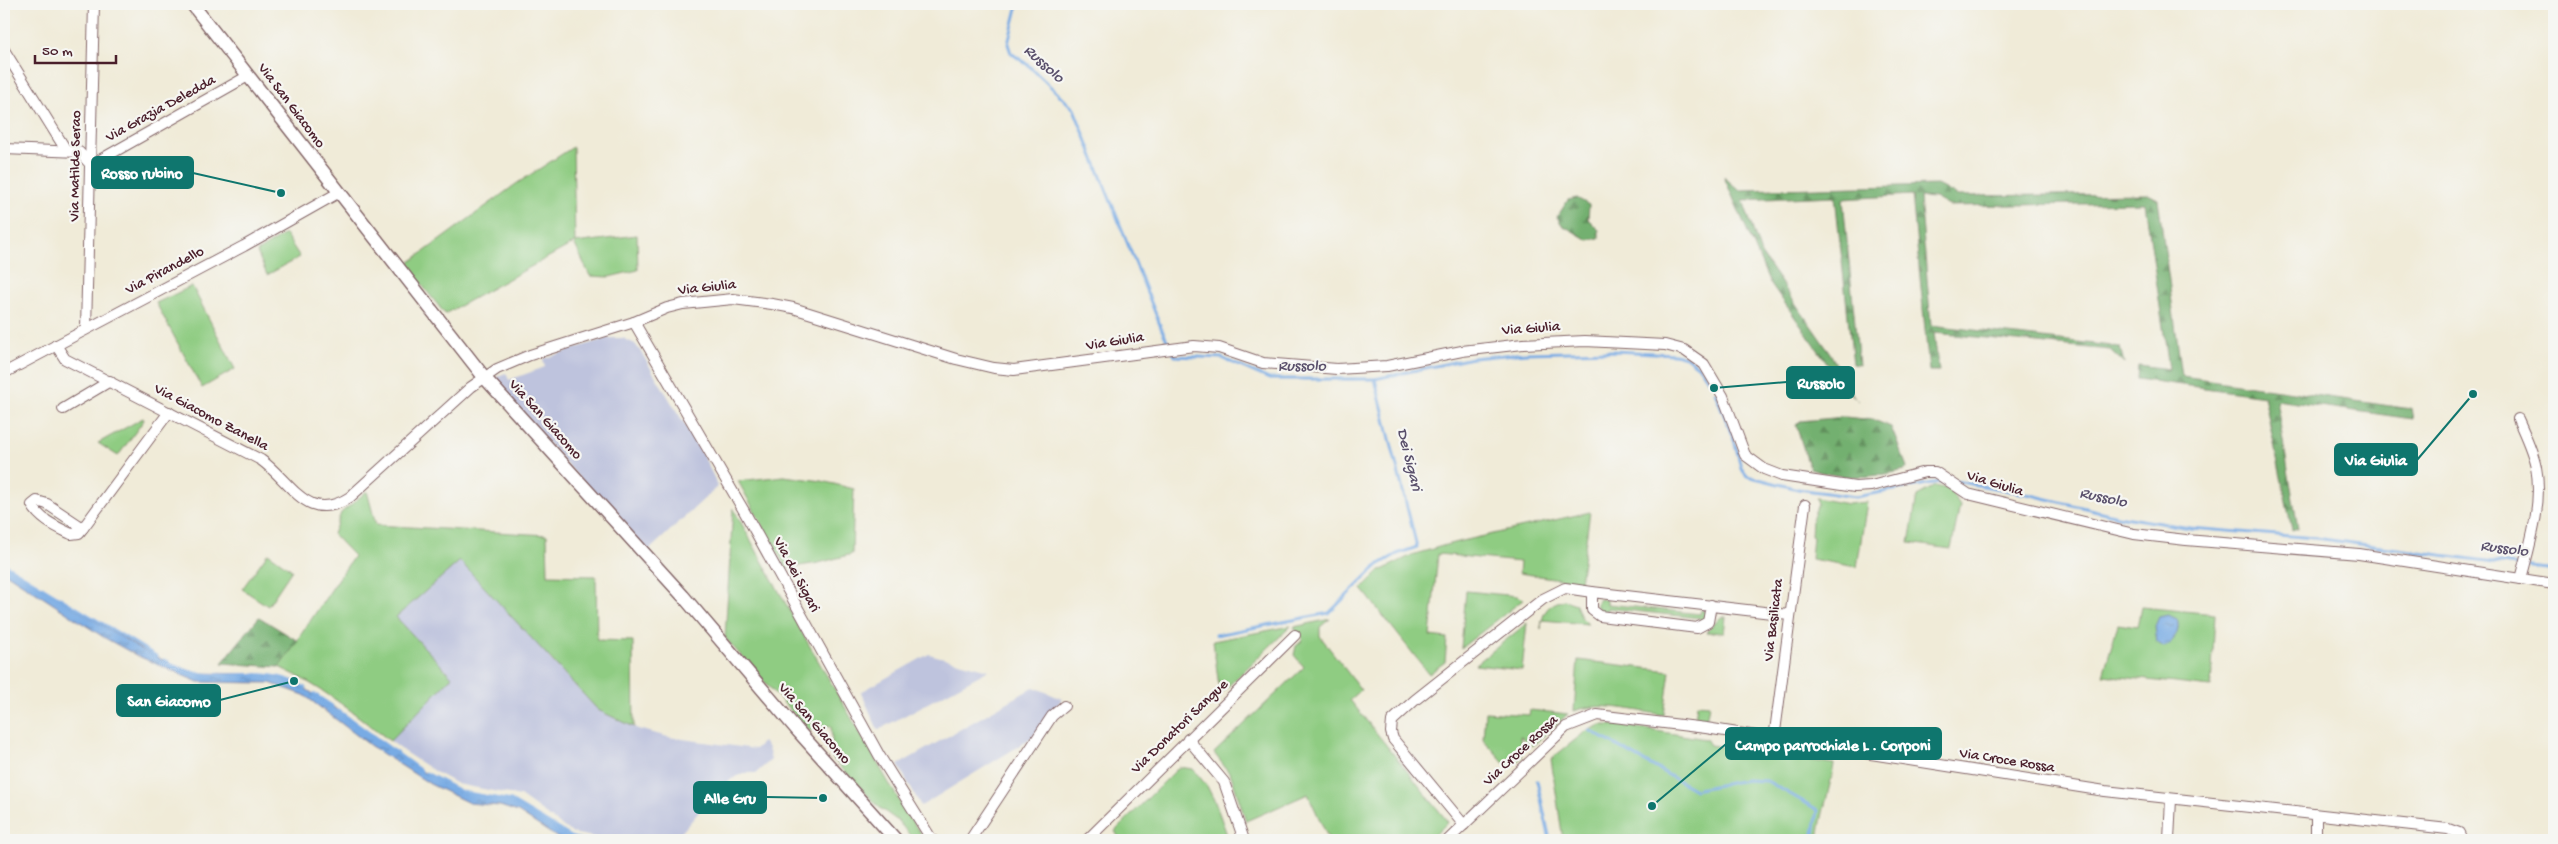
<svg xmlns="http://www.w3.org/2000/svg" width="2558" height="844" font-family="'Gochi Hand',sans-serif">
<defs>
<pattern id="forest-firs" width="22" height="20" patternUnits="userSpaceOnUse" patternTransform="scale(1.25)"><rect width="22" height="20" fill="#73b070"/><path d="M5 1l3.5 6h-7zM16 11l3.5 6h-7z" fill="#608f5c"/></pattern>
<pattern id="water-ripples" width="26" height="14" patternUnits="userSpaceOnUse" patternTransform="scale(1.25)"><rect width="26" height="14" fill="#78abe4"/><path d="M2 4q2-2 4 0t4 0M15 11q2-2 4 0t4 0" fill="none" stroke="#648bb9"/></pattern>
</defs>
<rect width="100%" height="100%" fill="#f6f6f2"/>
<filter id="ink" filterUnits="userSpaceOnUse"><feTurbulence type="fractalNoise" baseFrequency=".02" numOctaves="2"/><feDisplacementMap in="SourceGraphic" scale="10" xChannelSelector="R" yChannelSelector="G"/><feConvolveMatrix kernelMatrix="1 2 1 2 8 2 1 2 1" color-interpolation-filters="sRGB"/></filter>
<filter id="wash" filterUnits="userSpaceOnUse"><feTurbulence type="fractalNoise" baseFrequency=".0096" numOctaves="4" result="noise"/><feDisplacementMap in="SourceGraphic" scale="20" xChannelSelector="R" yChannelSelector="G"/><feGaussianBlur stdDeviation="1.12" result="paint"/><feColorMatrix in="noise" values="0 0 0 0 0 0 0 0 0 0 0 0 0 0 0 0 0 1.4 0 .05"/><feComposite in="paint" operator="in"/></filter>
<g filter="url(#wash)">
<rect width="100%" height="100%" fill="#f0ebd8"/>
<g fill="#bec3dd">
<path d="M 607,338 L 623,338 L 635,344 L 641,352 L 702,453 L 718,486 L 646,553 L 498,387 L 497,381 L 498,376 L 506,373 L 509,380 L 545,367 L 543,359 Z"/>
<path d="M 375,525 L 547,535 L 549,658 L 598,710 L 638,729 L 668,737 L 755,749 L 763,742 L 768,748 L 771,760 L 756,773 L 743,773 L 730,780 L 715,793 L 675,840 L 608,840 L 572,833 L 520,796 L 457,784 L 437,773 L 406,753 L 340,702 L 310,681 L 279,667 Z"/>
<path d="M 929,654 L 989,670 L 878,730 L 861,692 Z"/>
<path d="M 1034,687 L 1062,699 L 1032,738 L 921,806 L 898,765 Z"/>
</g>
<g fill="#8fcc82" stroke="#6c7656">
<path d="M 573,147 L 575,243 L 637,235 L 638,270 L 609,277 L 590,276 L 574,243 L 445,314 L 406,265 L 516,184 Z"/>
<path d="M 285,234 L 300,257 L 267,275 L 257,252 Z"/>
<path d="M 192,286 L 235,369 L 202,388 L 156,303 Z"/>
<path d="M 143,418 L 144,420 L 118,456 L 98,443 Z"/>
<path d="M 784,476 L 822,481 L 854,489 L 852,554 L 819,563 L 786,568 L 738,481 Z"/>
<path d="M 1935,486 L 1949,489 L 1960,505 L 1951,549 L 1909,543 L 1917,496 Z"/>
<path d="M 367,491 L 376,525 L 547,535 L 548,575 L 596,576 L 597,640 L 633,641 L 634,727 L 598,710 L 460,561 L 396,617 L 452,677 L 390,741 C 354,713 321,686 279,667 L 354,556 L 333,534 L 341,513 Z"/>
<path d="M 1816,498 L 1848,504 L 1867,502 L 1857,567 L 1811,559 L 1813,537 L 1811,536 L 1812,519 L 1818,504 Z"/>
<path d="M 733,508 L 797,624 L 908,816 L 926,840 L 914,840 L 898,821 L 880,808 L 833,759 L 831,726 L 819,726 L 809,731 L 725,638 Z"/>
<path d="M 1590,512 L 1580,582 L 1519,573 L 1520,562 L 1438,554 L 1430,636 L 1447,638 L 1445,662 L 1429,674 L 1362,589 L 1380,571 L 1412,555 L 1449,544 Z"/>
<path d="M 268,553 L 292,570 L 268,606 L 242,589 Z"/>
<path d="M 1466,591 L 1517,596 L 1524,599 L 1461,648 Z"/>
<path d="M 1600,599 L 1607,600 L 1607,604 L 1700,614 L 1701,610 L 1706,611 L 1707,616 L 1700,622 L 1700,618 L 1607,608 L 1607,611 L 1599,610 L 1596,604 Z"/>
<path d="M 1564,600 L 1576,604 L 1581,617 L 1588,624 L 1542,620 L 1541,629 C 1542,613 1547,604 1564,600 Z"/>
<path d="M 2141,607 L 2215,614 L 2211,687 L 2103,675 L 2118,624 L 2137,627 Z"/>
<path d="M 1721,617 L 1726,617 L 1724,633 L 1706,632 Z"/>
<path d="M 1330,619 L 1320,627 L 1320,636 L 1361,690 L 1350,700 L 1448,822 L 1430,840 L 1329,840 L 1308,794 L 1246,821 L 1231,775 L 1214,753 L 1304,667 L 1294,655 L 1296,646 L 1303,640 L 1294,627 Z"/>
<path d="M 1527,623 L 1522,670 L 1475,665 Z"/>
<path d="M 1291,626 L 1220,694 L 1213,641 Z"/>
<path d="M 1578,660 L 1670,671 L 1664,715 C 1635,711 1602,701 1574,711 Z"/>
<path d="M 1697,704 L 1709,705 L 1706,720 L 1695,719 Z"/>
<path d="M 1530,710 L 1568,714 L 1532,746 L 1520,736 L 1522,757 L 1509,768 L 1483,739 L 1485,712 L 1529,715 Z"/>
<path d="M 1600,725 L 1619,725 L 1706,739 L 1710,745 L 1834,764 C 1830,790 1821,814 1818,840 L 1563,840 L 1551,759 L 1585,732 Z"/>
<path d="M 1179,767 L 1193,769 L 1207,786 L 1215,802 L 1229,840 L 1120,840 L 1115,831 Z"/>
</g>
<g fill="url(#forest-firs)" stroke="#5e684e">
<path d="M 1724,177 L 1739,190 L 1937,185 L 1958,196 L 2148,194 L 2158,199 L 2182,376 L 2411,409 L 2413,419 L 2276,400 L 2298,528 L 2292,530 L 2264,396 L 2137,379 L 2138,365 L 2169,369 L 2145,203 L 1949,206 L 1935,198 L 1920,197 L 1931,325 L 2120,347 L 2124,363 L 2110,350 L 1934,333 L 1939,371 L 1929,371 L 1912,195 L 1843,199 L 1859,365 L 1853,364 L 1835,196 L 1743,200 L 1761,254 L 1830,353 L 1853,395 L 1859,401 L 1845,388 L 1769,281 Z"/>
<path d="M 1577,198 L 1589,205 L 1588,219 L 1599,230 L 1599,238 L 1588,240 L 1562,225 L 1557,217 L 1568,200 Z"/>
<path d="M 1845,417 L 1874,420 L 1891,427 L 1907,467 L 1905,470 C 1872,478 1843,480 1810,469 L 1796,425 L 1800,421 Z"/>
<path d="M 259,617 L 298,641 L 279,667 L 222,663 Z"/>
</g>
<g fill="url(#water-ripples)" stroke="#616588">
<path d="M 4,564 L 139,648 L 169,663 L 196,673 L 257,674 L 294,681 L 351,719 L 419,770 L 462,792 L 511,801 L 573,838 L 582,840 L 561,840 L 518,812 L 500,806 L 469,803 L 430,784 L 371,746 L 304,695 L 270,683 L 198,682 L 136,655 L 105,638 L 4,572 Z"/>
<path d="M 2168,615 L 2177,619 C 2181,631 2174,643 2163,647 L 2157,643 L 2155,626 L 2159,617 Z"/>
</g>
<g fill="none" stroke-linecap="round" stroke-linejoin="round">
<g stroke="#78abe4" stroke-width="3">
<path d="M 1018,4 L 1008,44 L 1011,53 L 1028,65 L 1074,109 L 1162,330 L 1175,356 L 1222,358 L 1269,379 L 1375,379 L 1472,358 L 1526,353 L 1613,351 L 1675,354 L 1686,357 L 1700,368 L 1708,380"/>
<path d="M 1715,392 L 1735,443 L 1741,468 L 1747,476 L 1798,489 L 1855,497 L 1944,481"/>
<path d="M 1955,481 L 2027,494 L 2118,516 L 2190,528 L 2315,538 L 2554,570"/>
<path d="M 4,564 L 156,656"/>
<path d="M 1216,635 L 1329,613 L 1378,565 L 1397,554 L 1417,547 L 1375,379"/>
<path d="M 164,660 C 173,665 186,671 196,673 C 233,680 270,665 305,688"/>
<path d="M 314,694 L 332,706"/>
<path d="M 339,711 L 421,771"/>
<path d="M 1589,730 L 1695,790"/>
<path d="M 426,773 L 462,792 L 511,801 L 573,838 L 582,840"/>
<path d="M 1537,781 L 1550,840"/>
<path d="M 1698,789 L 1746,780 L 1767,781 L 1818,810 L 1813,840"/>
</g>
</g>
</g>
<g filter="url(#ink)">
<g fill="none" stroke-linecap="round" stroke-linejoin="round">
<defs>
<g id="minor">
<path d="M 4,50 L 66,150"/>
<path d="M 4,149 L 79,152 L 91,165 L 248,76"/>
<path d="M 634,322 L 744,511 L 879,755 L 932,840"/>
<path d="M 86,329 L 94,4"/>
<path d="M 56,345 L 65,359 L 261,460 C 292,482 307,525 350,497 L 471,387 L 497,369 L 530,355 L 634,322 L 667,308 L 683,304 L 733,299 L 772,304 L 793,308 L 956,359 L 994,368 L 1014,370 L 1194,346 L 1219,348 L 1263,363 L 1337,369 L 1387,366 L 1462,351 L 1523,344 L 1585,341 L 1665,345 L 1684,350 L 1704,364 L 1723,396 L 1745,455 L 1764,469 L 1782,476 L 1855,487 L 1871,486 L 1925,472 L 1935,472 L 1968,494 L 2134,534 L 2186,540 L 2359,554 L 2554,584"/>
<path d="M 4,373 L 244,246 L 338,193"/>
<path d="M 63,409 L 110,381"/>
<path d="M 2518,419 C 2525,435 2533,451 2536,467 C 2543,503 2530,544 2521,579"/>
<path d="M 37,501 L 47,504 L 83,528 L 79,533 L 71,534 C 57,527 40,520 32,505 Z"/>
<path d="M 83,528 L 169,412"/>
<path d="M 1711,605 L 1708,622 L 1697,628 L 1600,616 L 1592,610 L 1592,592 L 1789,615"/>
<path d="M 1188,739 L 1224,782 L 1244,840"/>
<path d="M 1774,739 L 1805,505"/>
<path d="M 2316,816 L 2316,840"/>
<path d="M 1464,825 L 1393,739 L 1391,732 L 1392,721 L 1415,700 L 1543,599 L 1565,588 L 1592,592"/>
<path d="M 970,840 L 1052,716 L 1064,706"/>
<path d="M 1087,840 L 1295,635"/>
<path d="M 1448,840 L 1566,727 L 1597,715 L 1706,728 L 2105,791 L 2448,829 L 2459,833 L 2462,840"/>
<path d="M 2169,840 L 2171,799"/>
</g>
<path id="tertiary" d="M 192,4 L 484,377 L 683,596 L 798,731 L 896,840"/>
</defs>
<use href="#minor" stroke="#846668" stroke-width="12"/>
<use href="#tertiary" stroke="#846668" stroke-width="15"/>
<use href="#minor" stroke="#fff" stroke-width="10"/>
<use href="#tertiary" stroke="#fff" stroke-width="12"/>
</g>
</g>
<g text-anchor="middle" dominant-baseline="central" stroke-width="4.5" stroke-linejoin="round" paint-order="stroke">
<g font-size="15" fill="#4a1f2b" stroke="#f6f6f2">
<text transform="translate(291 106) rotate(53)">Via San Giacomo</text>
<text transform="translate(161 109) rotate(-29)">Via Grazia Deledda</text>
<text transform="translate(76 166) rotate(-89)">Via Matilde Serao</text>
<text transform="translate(165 271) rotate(-28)">Via Pirandello</text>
<text transform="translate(707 288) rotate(-6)">Via Giulia</text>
<text transform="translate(1531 329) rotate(-4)">Via Giulia</text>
<text transform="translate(1115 342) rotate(-9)">Via Giulia</text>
<text transform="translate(211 418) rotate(28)">Via Giacomo Zanella</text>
<text transform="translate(545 420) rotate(48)">Via San Giacomo</text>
<text transform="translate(1995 484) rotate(17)">Via Giulia</text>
<text transform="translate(796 575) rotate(62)">Via dei Sigari</text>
<text transform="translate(1774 620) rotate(-83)">Via Basilicata</text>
<text transform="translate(814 724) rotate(49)">Via San Giacomo</text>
<text transform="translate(1180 727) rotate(-44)">Via Donatori Sangue</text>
<text transform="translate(1521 751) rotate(-43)">Via Croce Rossa</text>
<text transform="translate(2007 761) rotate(9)">Via Croce Rossa</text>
</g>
<g font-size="16" font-style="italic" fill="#5a506c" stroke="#f6f6f2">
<text transform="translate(1043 65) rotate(42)">Russolo</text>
<text x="1302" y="367">Russolo</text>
<text transform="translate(1408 460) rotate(76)">Dei Sigari</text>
<text transform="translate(2103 499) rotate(12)">Russolo</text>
<text transform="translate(2504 550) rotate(7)">Russolo</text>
</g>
</g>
<path fill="none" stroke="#0f766e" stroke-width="2" d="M281 193L193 173M1714 388L1787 382M2473 394L2417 460M294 681L220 700M1652 806L1726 744M823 798L766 797"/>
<g fill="#0f766e" stroke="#f6f6f2" stroke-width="2">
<circle cx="281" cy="193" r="5"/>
<circle cx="1714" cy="388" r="5"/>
<circle cx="2473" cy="394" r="5"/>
<circle cx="294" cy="681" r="5"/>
<circle cx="1652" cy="806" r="5"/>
<circle cx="823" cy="798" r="5"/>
</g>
<g fill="#0f766e" stroke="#0f766e" stroke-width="2">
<rect x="92" y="157" width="101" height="31" rx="5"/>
<rect x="1787" y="367" width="67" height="31" rx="5"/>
<rect x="2335" y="444" width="82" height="31" rx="5"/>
<rect x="117" y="685" width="103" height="31" rx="5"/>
<rect x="1726" y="728" width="215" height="31" rx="5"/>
<rect x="694" y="782" width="72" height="31" rx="5"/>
</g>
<g font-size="16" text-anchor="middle" font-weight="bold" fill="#fff">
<text x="142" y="178">Rosso rubino</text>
<text x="1821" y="388">Russolo</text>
<text x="2376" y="465">Via Giulia</text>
<text x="169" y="706">San Giacomo</text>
<text x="1833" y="750">Campo parrochiale L . Corponi</text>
<text x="730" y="803">Alle Gru</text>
</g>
<rect width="2558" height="844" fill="none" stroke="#f6f6f2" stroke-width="20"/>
<path d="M35 55v8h81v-8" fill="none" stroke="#4a1f2b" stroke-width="2.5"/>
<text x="42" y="55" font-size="15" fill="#4a1f2b" stroke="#f6f6f2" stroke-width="4" paint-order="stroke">50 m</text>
</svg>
